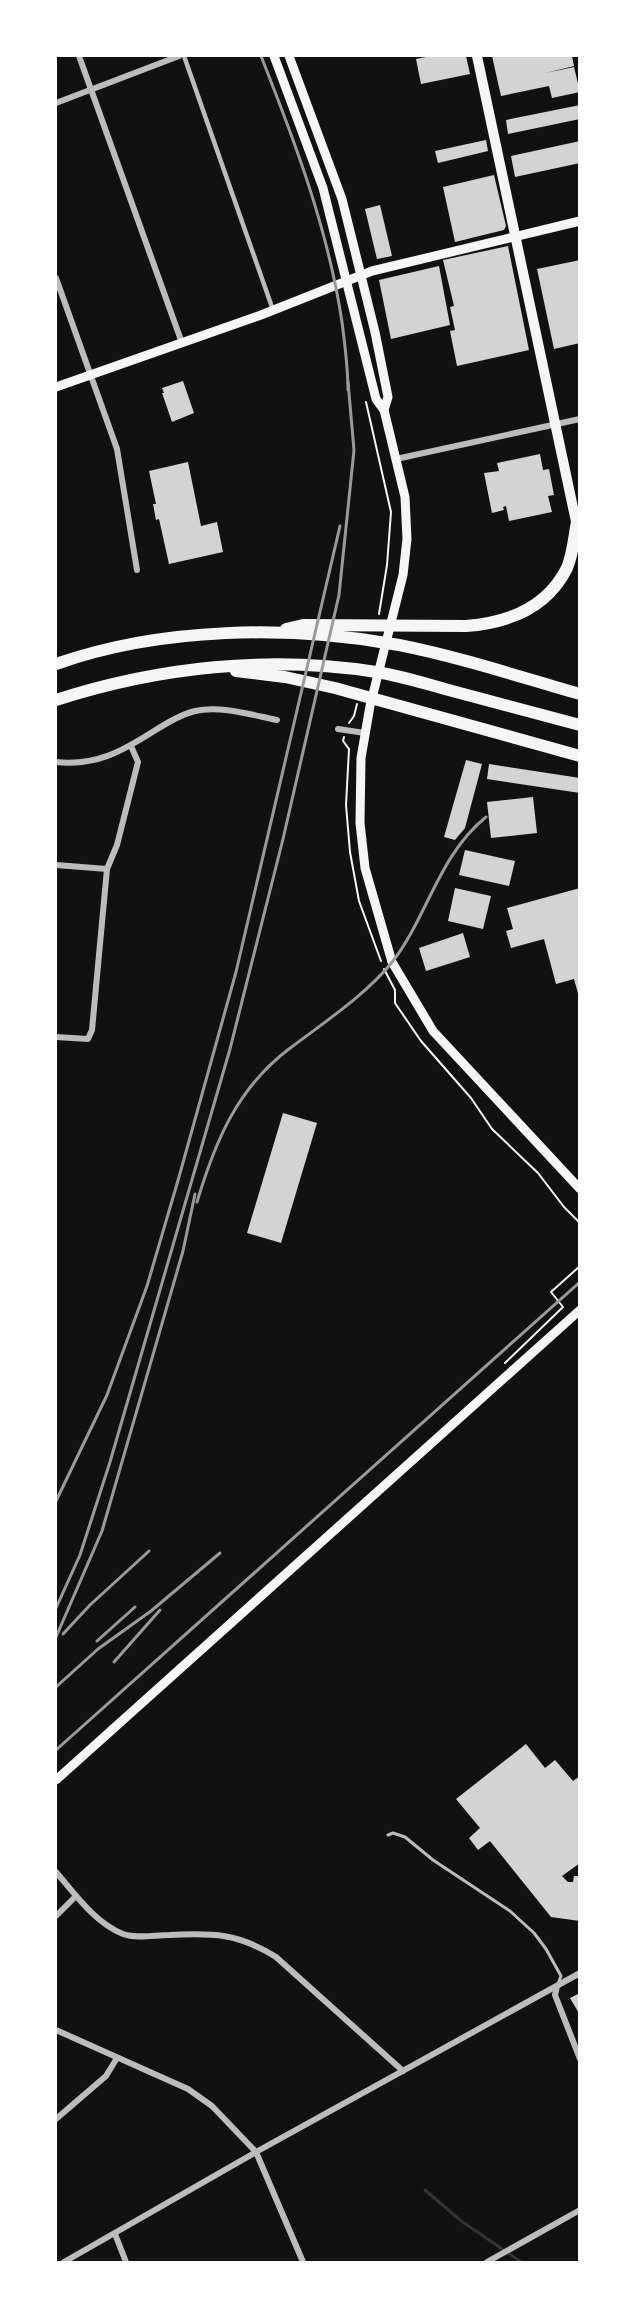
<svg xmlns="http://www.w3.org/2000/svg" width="635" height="2318" font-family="'Roboto Serif',serif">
<rect width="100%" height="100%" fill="#111"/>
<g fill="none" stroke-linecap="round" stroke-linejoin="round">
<path stroke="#333" stroke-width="3" d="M 425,2190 L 460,2220 L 521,2262"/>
</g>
<g fill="#d3d3d3">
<path d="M 431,56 L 466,56 L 470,74 L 421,84 L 416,59 Z"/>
<path d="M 492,56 L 572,56 L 574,66 L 546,73 L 574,67 L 580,92 L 552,98 L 549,86 L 501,96 Z"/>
<path d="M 580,105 L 580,119 L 508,134 L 506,120 Z"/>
<path d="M 486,140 L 488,151 L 438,163 L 435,151 Z"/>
<path d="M 580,141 L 580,163 L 515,177 L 511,156 Z"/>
<path d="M 494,175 L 506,226 L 504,230 L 455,242 L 443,187 Z"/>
<path d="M 380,205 L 392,256 L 377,259 L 365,209 Z"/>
<path d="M 508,246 L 529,350 L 457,366 L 450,331 L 455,330 L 450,307 L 454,306 L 443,260 Z"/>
<path d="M 580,260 L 580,343 L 554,349 L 537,269 Z"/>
<path d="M 439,266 L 450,325 L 391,339 L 379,280 Z"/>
<path d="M 183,381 L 194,413 L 172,422 L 162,393 L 164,393 L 162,388 Z"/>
<path d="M 540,454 L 543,470 L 549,469 L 554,495 L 548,496 L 552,512 L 509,521 L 506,506 L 503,507 L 504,510 L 492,513 L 484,473 L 499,471 L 497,463 Z"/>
<path d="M 188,462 L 201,526 L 217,522 L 223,552 L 169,564 L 159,519 L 156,520 L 153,504 L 156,504 L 149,471 Z"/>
<path d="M 466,760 L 482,764 L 465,828 L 455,840 L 444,837 Z"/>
<path d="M 489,764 L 580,778 L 580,793 L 487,779 Z"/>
<path d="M 533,797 L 537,833 L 491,838 L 487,802 Z"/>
<path d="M 465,850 L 515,861 L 509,886 L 459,875 Z"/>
<path d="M 455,888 L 491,896 L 483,929 L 448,921 Z"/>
<path d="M 580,888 L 580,997 L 579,997 L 574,979 L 556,984 L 544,939 L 511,948 L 506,931 L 513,929 L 507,908 Z"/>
<path d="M 463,933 L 470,957 L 426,971 L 419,948 Z"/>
<path d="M 283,1113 L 317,1123 L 281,1243 L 247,1233 Z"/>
<path d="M 526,1744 L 545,1768 L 555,1760 L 573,1781 L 580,1776 L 580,1863 L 562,1876 L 568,1882 L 573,1882 L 574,1876 L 580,1876 L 580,1921 L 551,1917 L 490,1841 L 478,1850 L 469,1838 L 480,1828 L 456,1799 Z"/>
<path d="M 580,1993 L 580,2015 L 570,1998 Z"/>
</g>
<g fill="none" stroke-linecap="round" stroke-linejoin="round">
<g stroke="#f5f5f5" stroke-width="2">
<path d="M 366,402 L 391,512 L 387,565 L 379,614"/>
<path d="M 349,723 L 354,716 L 357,704"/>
<path d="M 344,737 L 343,741 L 349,749 L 346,805 L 350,852 L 359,901 L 381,961"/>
<path d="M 384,969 L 395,990 L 395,1003 L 421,1041 L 471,1098 L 492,1129 L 538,1173 L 564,1207 L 580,1223"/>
<path d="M 505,1363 L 563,1307 L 551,1292 L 580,1266"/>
</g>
<path stroke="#bcbcbc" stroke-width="3" d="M 388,1835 L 393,1833 L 405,1837 L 433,1860 L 510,1911 L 534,1933 L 546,1949 L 561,1976 L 558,1984"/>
<path stroke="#bcbcbc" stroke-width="4.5" d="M 184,56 L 273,310"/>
<g stroke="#bcbcbc" stroke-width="6">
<path d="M 79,56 L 182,343"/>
<path d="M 56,103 L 179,56"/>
<path d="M 56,278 L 117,449 L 137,570"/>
<path d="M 396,459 L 580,419"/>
<path d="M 338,729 L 365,733"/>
<path d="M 56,762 C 96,766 121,752 154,731 C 167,723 180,715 195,711 C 220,705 252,715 277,720"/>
<path d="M 56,865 L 107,869"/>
<path d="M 56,1037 L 88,1039 L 92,1030 L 107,869 L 117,845 L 138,762 L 131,746"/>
<path d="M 56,1872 C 75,1894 95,1923 123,1934 C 137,1939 155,1935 169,1935 C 213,1933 238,1933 276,1957 L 403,2071"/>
<path d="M 56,1916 L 76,1896"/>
<path d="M 557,1986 L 555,1995 L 580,2059"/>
<path d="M 56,2030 L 188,2089 L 212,2106 L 256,2152 L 303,2262"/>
<path d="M 56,2119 L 106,2076 L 117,2058"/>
<path d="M 115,2234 L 126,2262"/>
<path d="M 64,2262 L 256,2152 L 580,1973"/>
<path d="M 487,2262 L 580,2210"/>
</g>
<g stroke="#f5f5f5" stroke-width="9">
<path d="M 274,56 L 323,188 L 376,399 L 384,410 L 405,497 L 407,539 L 403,575 L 370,706 L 361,758 L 360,823 L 365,868 L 392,962 L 433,1031 L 580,1189"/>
<path d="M 289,56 L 342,199 L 375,332 L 388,397 L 384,410"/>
<path d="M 56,387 L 261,315 L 372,271 L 580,221"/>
<path d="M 56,1780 L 580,1310"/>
</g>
<path stroke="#f5f5f5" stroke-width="10" d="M 477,56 L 578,531"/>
<g stroke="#f5f5f5" stroke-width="12">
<path d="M 286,629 L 303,625 L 466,626 C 507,623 547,608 567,568 C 573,554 574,537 577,522"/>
<path d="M 56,664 C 161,627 289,625 399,645 C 460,657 520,677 580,694"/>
<path d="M 236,671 L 285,677 L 335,688 L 580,756"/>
<path d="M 56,700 C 158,667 269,655 376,672 C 403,676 429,685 456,692 C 497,703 538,714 580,725"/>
</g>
<g stroke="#9a9a9a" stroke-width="3">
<path d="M 261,56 C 295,142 328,229 342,322 C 345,345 348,368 348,390"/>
<path d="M 197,1202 C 215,1142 237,1088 289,1049 C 323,1023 366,995 393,961 C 428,915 439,855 486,817"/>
<path d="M 56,1501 L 107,1395 L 147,1286 L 179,1177 L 236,972 L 340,526"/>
<path d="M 56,1608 L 80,1555 L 110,1462 L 230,1049 L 283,839 L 339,595 L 354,450 L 348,382"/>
<path d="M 63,1634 L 90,1605 L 149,1551"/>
<path d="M 56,1637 L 102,1531 L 183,1251 L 195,1194"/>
<path d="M 97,1641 L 135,1607"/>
<path d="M 114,1662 L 160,1610"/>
<path d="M 56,1687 L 98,1649 L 151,1611 L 220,1553"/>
<path d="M 56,1750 L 580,1282"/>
</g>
</g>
<rect width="635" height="2318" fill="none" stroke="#ffffff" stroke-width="114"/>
</svg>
